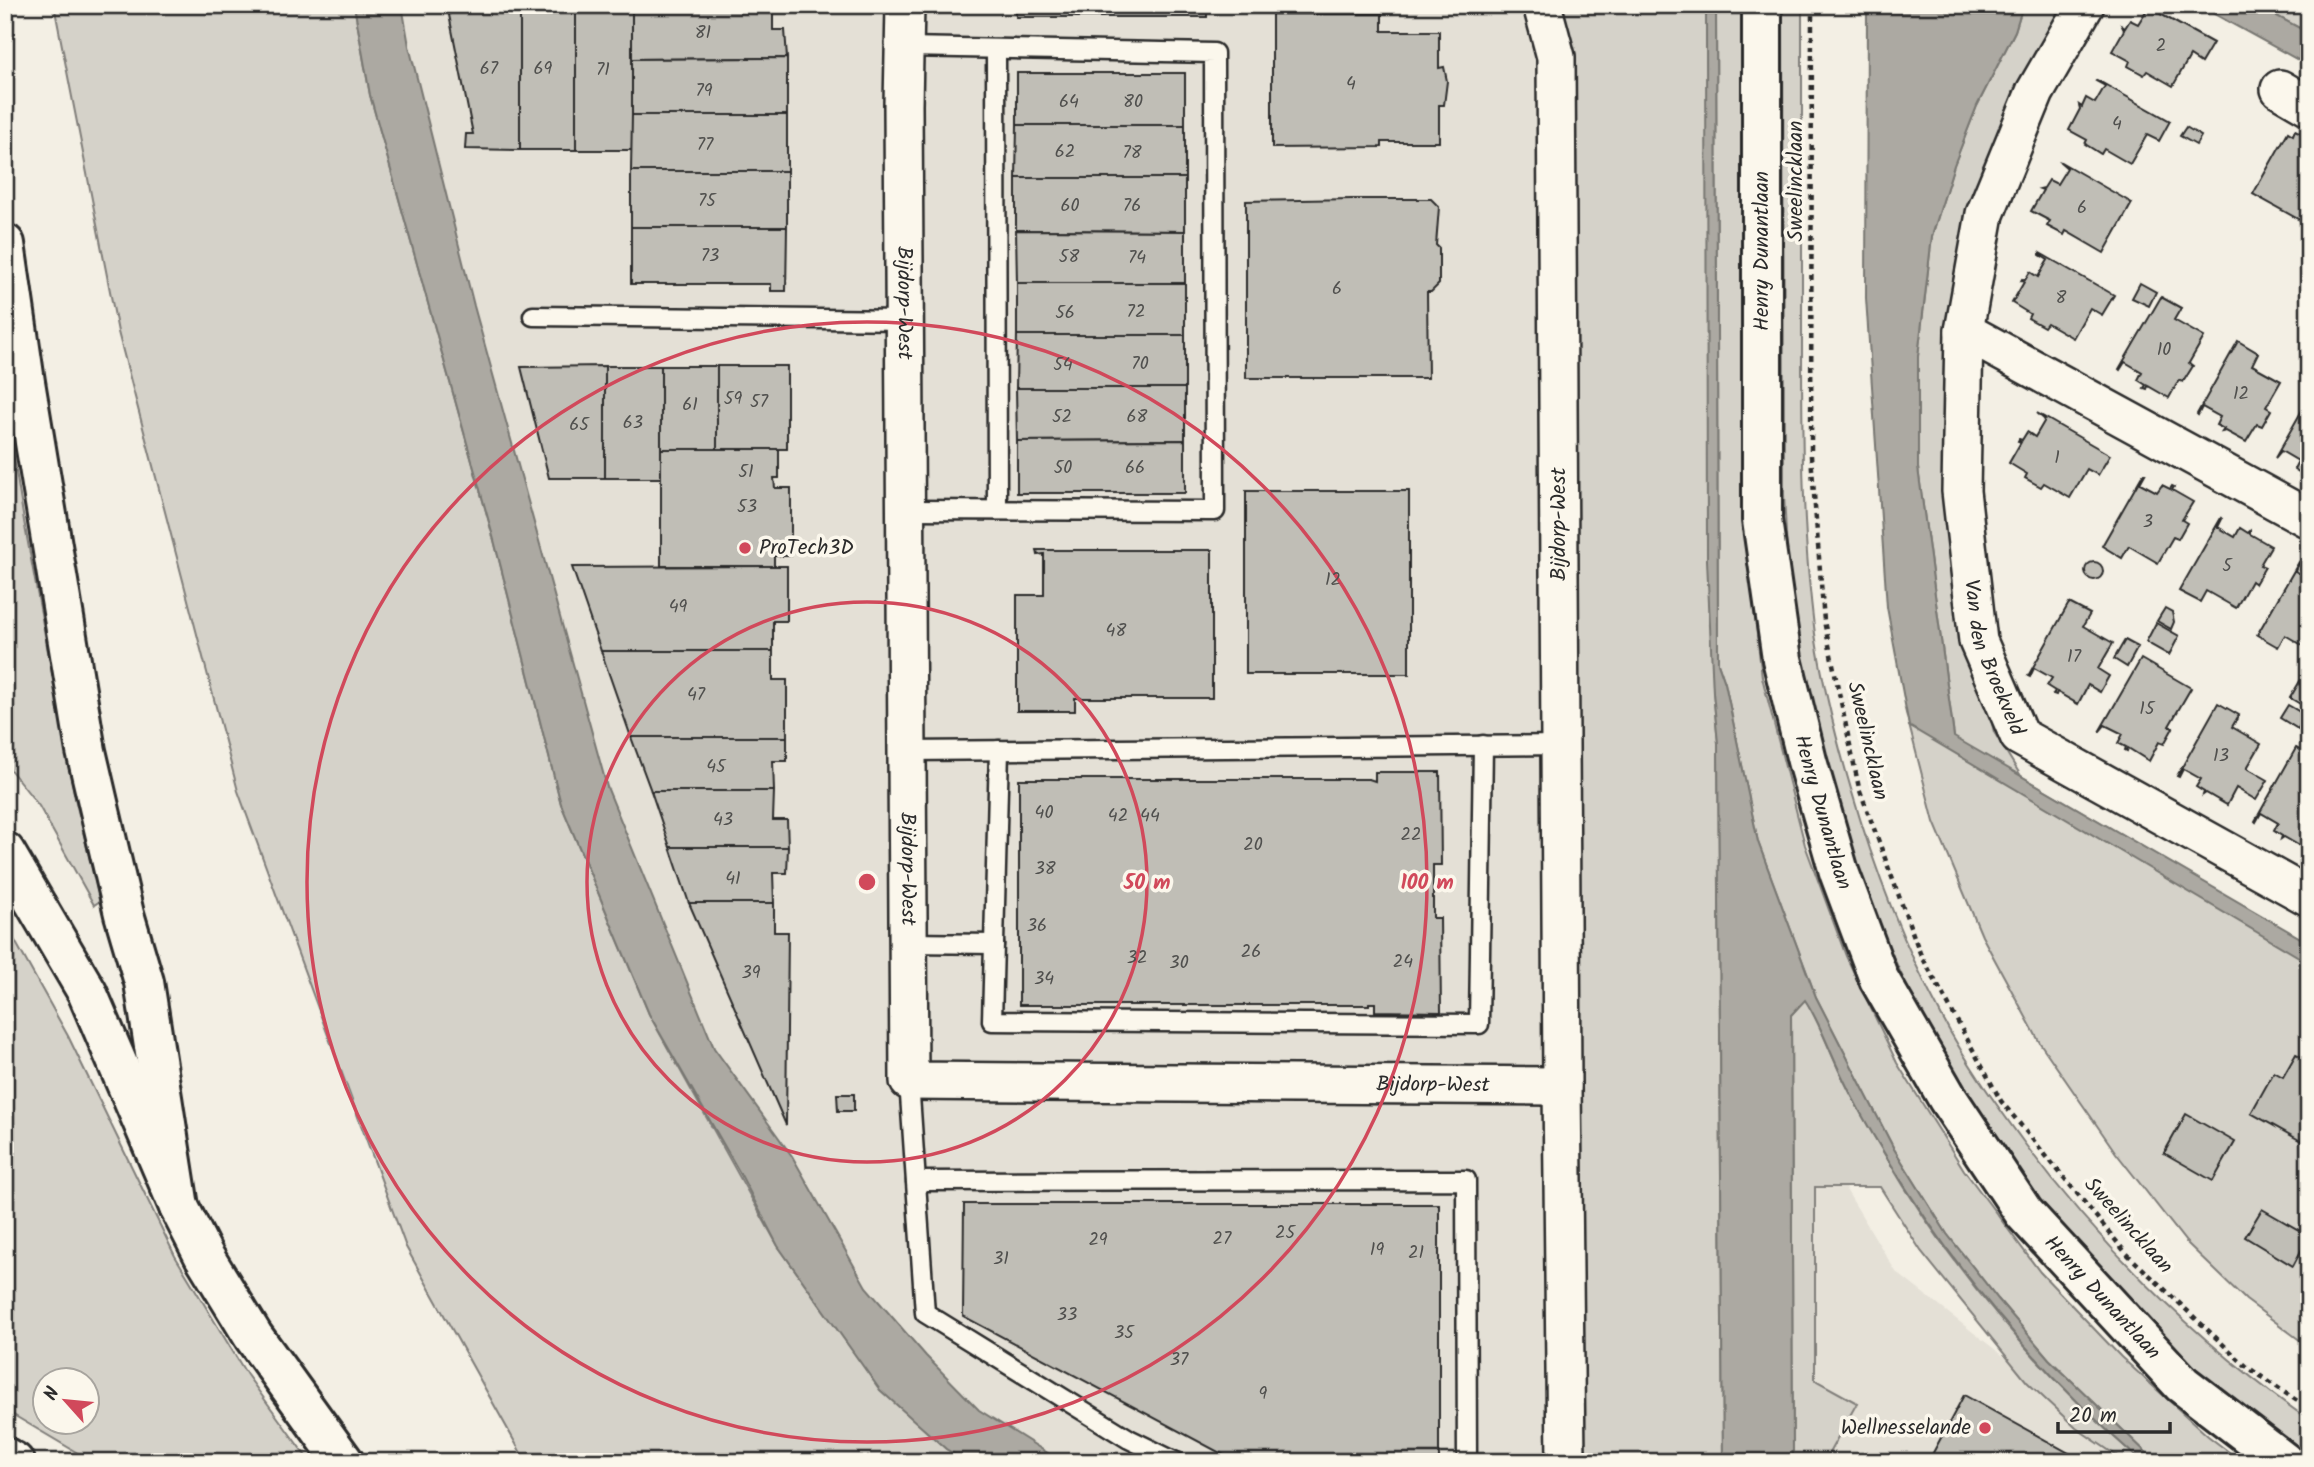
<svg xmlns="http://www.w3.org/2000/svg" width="2314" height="1467" font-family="Kalam,sans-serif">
<rect width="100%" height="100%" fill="#f3efe4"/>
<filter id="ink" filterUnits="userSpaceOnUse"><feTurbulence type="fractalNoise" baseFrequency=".0143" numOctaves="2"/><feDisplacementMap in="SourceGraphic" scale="14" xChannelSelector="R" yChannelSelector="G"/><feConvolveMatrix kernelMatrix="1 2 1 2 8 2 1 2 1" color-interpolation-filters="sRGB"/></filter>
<g filter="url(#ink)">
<path fill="#e4e0d6" d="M 371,5 L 1630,5 L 1668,896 L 1896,1272 L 2139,1462 L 846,1462 L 625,1194 Z"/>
<g fill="#d5d2c9" stroke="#807e7a" stroke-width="2" fill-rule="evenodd">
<path d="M 54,5 L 354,5 L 370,95 L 494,540 L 561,804 L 649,1014 L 778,1246 L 880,1389 L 946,1449 L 968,1462 L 526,1462 L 406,1247 L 238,791 L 118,332 Z"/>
<path d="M 1562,5 L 1706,5 L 1713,692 L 1718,743 L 1723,1462 L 1578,1462 L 1576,56 Z"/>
<path d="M 1716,5 L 1742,5 L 1742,453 L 1745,531 L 1762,677 L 1805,845 L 1846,956 L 1897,1063 L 1964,1170 L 2040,1272 L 2121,1357 L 2208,1436 L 2242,1462 L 2156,1462 L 2049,1359 L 1998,1299 L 1947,1234 L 1894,1149 L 1816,997 L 1758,842 L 1725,683 L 1718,663 Z"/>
<path d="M 1783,5 L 1802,5 C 1802,117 1802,228 1802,340 C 1802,438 1802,536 1815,634 C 1823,686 1836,738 1851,789 C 1874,868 1903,944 1942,1017 C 1966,1062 1995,1103 2025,1144 C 2105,1251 2199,1343 2309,1420 L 2309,1460 L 2232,1401 L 2178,1355 L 2042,1205 L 2001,1149 L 1927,1029 L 1881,931 L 1862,884 L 1811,708 L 1792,601 L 1787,554 L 1784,494 Z"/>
<path d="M 2023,5 L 2071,5 L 2036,64 L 1979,180 L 1959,298 L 1963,597 L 1994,732 L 2021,776 L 2309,944 L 2309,1347 L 2246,1300 L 2186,1242 L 2116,1153 L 2040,1043 L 1982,936 L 1934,822 L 1905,709 L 1954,736 L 1918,468 L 1918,357 L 1932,236 L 1954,165 L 1977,106 L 2015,31 Z"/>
<path d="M 2256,5 L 2309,5 L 2309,33 Z"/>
<path d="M 5,403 L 24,521 L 75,798 L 100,901 L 94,905 L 39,806 L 5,763 Z"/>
<path d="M 5,923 L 68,1036 L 175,1256 L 247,1375 L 310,1462 L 93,1462 L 5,1410 ZM 46,1380 L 88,1380 L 88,1422 L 46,1422 Z"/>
<path d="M 1805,999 C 1819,1022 1828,1047 1839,1071 C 1853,1099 1869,1128 1885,1155 C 1952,1270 2041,1374 2142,1462 L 2126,1462 L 2076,1428 L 2027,1382 L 1921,1251 L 1880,1187 L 1815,1187 L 1815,1380 L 1857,1403 L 1824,1462 L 1793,1462 L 1791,1015 Z"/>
</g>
<g fill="#aca9a2" stroke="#787772" stroke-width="2">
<path d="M 354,5 L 402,5 L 409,46 L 474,306 L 607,787 L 714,1048 L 792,1156 L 866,1287 L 926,1356 L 979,1410 L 1062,1462 L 968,1462 L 946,1449 L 880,1390 L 778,1246 L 741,1175 L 649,1014 L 561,804 L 494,540 L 370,95 Z"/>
<path d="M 1706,5 L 1716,5 L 1718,663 L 1725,683 L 1758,842 L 1816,997 L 1894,1149 L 1947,1234 L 1998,1299 L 2049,1359 L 2156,1462 L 2142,1462 C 2041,1374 1955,1271 1886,1156 C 1869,1129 1853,1100 1840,1072 C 1828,1048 1820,1022 1805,1000 L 1791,1015 L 1793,1462 L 1723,1462 L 1718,743 L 1713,692 L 1707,560 Z"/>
<path d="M 1867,5 L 2023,5 L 2015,31 L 1977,106 L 1954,165 L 1932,236 L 1918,356 L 1918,468 L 1954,737 L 2309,943 L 2309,963 L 1909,726 L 1887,607 L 1866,298 Z"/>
<path d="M 2198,5 L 2256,5 L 2309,33 L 2309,66 Z"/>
</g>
<g fill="#c0beb6" stroke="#2b2b2b" stroke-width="2">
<path d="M 447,5 L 520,5 L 520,150 L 465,149 L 466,134 L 473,134 Z"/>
<rect x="520" y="5" width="56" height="145"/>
<rect x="576" y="5" width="56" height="145"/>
<path d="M 632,5 L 773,5 L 773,30 L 785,30 L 787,58 L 632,59 Z"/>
<rect x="1016" y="5" width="191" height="12"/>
<path d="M 2144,5 L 2213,43 L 2201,63 L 2190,56 L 2173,86 L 2147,71 L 2144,75 L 2128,66 L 2130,61 L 2112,51 L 2124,30 L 2122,26 L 2125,28 L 2130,20 L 2138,24 L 2148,8 Z"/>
<path d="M 1272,14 L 1382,14 L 1382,31 L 1439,31 L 1439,68 L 1444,67 L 1447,81 L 1444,105 L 1439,105 L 1439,142 L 1382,142 L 1382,147 L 1272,148 Z"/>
<path d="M 787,58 L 787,115 L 632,115 L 632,59 Z"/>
<rect x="1017" y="73" width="168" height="52"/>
<path d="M 2097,80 L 2170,121 L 2159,141 L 2147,135 L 2130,164 L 2104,149 L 2101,154 L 2085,144 L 2087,140 L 2069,130 L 2080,109 L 2079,105 L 2082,107 L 2086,98 L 2095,103 L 2105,86 L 2096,81 Z"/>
<path d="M 632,115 L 787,115 L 787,171 L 631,171 Z"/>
<path d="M 1017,125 L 1185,125 L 1185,178 L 1016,178 Z"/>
<path d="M 2186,127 L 2201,136 L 2196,145 L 2180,136 Z"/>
<path d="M 2295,130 L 2309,137 L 2307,224 L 2253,194 L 2288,132 L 2293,135 Z"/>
<path d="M 2059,161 L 2132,203 L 2104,253 L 2066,231 L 2064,235 L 2047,226 L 2050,221 L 2031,211 L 2043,190 L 2040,189 L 2044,188 L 2049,180 L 2057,184 L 2067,168 Z"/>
<rect x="631" y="171" width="156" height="56"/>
<path d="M 1016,178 L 1185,178 L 1185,231 L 1016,230 Z"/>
<path d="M 1352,199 L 1431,199 L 1439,207 L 1436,245 L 1439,248 L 1439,284 L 1431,292 L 1427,292 L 1428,378 L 1246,378 L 1246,201 Z"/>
<path d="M 631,227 L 787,227 L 786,291 L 771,291 L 771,284 L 631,284 Z"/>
<path d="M 1016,230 L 1185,231 L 1185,283 L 1017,283 Z"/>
<path d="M 2040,253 L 2114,295 L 2102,315 L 2090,308 L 2073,338 L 2047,323 L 2044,327 L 2028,318 L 2030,314 L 2012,303 L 2024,282 L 2021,281 L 2022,279 L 2025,280 L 2030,272 L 2038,277 L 2048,260 L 2040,255 Z"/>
<rect x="1017" y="283" width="168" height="52"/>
<path d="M 2140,283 L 2156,292 L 2149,306 L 2132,298 Z"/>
<path d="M 2161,297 L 2181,308 L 2174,320 L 2204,337 L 2189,363 L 2193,366 L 2183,382 L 2179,380 L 2169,398 L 2148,386 L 2147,389 L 2144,388 L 2146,385 L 2138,380 L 2142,372 L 2125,362 L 2120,370 L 2119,369 Z"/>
<path d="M 1017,335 L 1185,335 L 1185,388 L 1016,388 Z"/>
<path d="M 2238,341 L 2258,353 L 2252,365 L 2281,381 L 2266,407 L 2271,410 L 2262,426 L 2257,424 L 2246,442 L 2226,431 L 2222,432 L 2224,429 L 2216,425 L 2220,417 L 2202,407 L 2198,415 L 2197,414 Z"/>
<rect x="605" y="366" width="56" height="112"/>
<path d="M 605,366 L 605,478 L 549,478 L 521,367 Z"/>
<rect x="661" y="366" width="56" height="83"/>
<rect x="717" y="366" width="70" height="83"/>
<path d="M 1016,388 L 1185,388 L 1185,440 L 1017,441 Z"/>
<path d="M 2309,398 L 2309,478 L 2303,475 L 2302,477 L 2300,476 L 2302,474 L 2294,469 L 2298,461 L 2281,451 L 2275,458 Z"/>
<path d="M 2037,413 L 2110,455 L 2098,475 L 2087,469 L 2070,498 L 2044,483 L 2041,487 L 2025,478 L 2027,474 L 2009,463 L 2021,442 L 2018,441 L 2019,439 L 2022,440 L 2027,432 L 2035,437 L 2045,420 Z"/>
<path d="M 1185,440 L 1185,493 L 1017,493 L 1017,441 Z"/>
<path d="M 661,449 L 787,449 L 779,449 L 779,478 L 774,478 L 775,488 L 791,488 L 791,556 L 774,556 L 774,566 L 661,566 Z"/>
<path d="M 2143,474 L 2145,474 L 2140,483 L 2157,492 L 2162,485 L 2170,489 L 2172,486 L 2174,487 L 2172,490 L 2193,502 L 2182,520 L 2187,523 L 2178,539 L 2173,537 L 2158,563 L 2129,546 L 2122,558 L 2102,546 Z"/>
<rect x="1246" y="491" width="163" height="183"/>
<path d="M 2221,518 L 2222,519 L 2218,527 L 2235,537 L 2240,528 L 2248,533 L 2250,531 L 2250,534 L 2271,546 L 2260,565 L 2265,567 L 2255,584 L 2251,581 L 2236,608 L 2206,591 L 2200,602 L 2179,591 Z"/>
<path d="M 1037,550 L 1212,550 L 1212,698 L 1075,698 L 1075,711 L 1017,711 L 1017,595 L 1044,595 L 1044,554 L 1038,555 Z"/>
<circle cx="2094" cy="571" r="9"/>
<path d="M 2299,562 L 2300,563 L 2295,571 L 2309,579 L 2309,649 L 2285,635 L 2278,647 L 2257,635 Z"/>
<path d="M 774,566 L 787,566 L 787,621 L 773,621 L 773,651 L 601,651 L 572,567 Z"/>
<path d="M 2069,603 L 2090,614 L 2083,626 L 2113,643 L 2098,669 L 2109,676 L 2100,692 L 2088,685 L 2078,704 L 2057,692 L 2056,695 L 2053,694 L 2055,691 L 2047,686 L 2052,678 L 2034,668 L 2030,677 L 2028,676 Z"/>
<path d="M 2165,608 L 2172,612 L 2174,622 L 2171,629 L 2157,621 Z"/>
<path d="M 2156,623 L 2179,636 L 2169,655 L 2146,642 Z"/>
<path d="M 2125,640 L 2138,647 L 2127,667 L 2114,659 Z"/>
<path d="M 601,651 L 773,651 L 773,680 L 787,680 L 787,737 L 631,737 Z"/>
<path d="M 2141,659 L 2191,688 L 2169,726 L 2173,728 L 2164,744 L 2159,742 L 2149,761 L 2128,748 L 2127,751 L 2125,750 L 2126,747 L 2118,743 L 2123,734 L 2105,725 L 2099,732 Z"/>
<path d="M 2300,681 L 2309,686 L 2309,709 L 2290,698 Z"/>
<path d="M 2218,703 L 2239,715 L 2232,727 L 2261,744 L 2247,768 L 2268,780 L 2256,800 L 2236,788 L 2227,805 L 2206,793 L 2203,795 L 2204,792 L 2196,787 L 2201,779 L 2183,769 L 2179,777 L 2177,776 Z"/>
<path d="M 2288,705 L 2305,715 L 2298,729 L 2280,718 Z"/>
<path d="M 631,737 L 787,737 L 787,761 L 773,761 L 774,791 L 651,791 Z"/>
<path d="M 2296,748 L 2309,755 L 2309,842 L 2305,849 L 2284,837 L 2281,839 L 2282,836 L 2274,831 L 2278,823 L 2261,813 L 2256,822 L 2255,821 Z"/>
<path d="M 1375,772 L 1440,772 L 1441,865 L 1433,865 L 1433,918 L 1440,918 L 1441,1012 L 1375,1011 L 1375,1003 L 1369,1003 L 1369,1005 L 1019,1005 L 1019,779 L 1369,779 L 1375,781 Z"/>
<path d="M 651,791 L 774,791 L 773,820 L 787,820 L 788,847 L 670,847 Z"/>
<path d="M 670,847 L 788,847 L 787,873 L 773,873 L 774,903 L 689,903 Z"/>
<path d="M 689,903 L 774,903 L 774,932 L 788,932 L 786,1125 Z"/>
<path d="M 2296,1054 L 2309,1061 L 2309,1127 L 2301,1141 L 2251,1113 L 2274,1072 L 2283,1077 Z"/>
<path d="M 837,1094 L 854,1094 L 854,1111 L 838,1111 Z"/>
<path d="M 2186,1114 L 2235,1142 L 2213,1181 L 2164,1153 Z"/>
<path d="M 964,1204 L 1439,1204 L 1439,1462 L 1237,1462 L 963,1316 Z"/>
<path d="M 2262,1209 L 2309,1236 L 2293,1266 L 2245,1237 Z"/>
<path d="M 1964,1395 L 2085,1462 L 1928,1462 Z"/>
</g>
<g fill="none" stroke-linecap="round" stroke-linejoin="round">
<defs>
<g id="service">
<path d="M 905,47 L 1214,53 L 1215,511 L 907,510"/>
<path d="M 996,49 L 997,510"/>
<path d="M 533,316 L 906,320"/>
<path d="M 999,750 L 992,1021 L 1479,1024 L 1483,745"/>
<path d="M 908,751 L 1560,745"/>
<path d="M 909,943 L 994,944"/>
<path d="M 909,1081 L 925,1313 L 1129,1439 L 1176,1462"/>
<path d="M 916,1181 L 1466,1180 L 1467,1462"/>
</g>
<g id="minor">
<path id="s1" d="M 905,5 L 903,105 L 909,1081 L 1562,1086 L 1556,57 L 1542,5"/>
<path id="s2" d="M 2085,5 L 2035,92 L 1985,214 L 1964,331 L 1961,491 L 1978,641 L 2019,736 L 2309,897"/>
<path d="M 2280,89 L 2309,106"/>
<path d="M 1964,331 L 2309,519"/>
<path d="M 1562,1086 L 1566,1462"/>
</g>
<g id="secondary">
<path id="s3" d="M 1762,5 L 1762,520 L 1782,659 L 1807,761 L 1839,872 L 1879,979 L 1948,1099 L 2024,1213 L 2182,1384 L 2284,1462"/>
</g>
<g id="motorway">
<path d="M 5,244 L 25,382 L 86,751 L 124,914 L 144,982 L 179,1207"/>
<path d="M 5,852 L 87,992 L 179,1207 L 204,1256 L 253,1336 L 344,1462"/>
<path d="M 5,1457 L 14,1462"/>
</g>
</defs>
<use href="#service" stroke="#2b2b2b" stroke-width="23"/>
<use href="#minor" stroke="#2b2b2b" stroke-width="42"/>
<use href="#secondary" stroke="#2b2b2b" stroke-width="44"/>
<use href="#motorway" stroke="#2b2b2b" stroke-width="44"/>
<path stroke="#2b2b2b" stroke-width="4.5" stroke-dasharray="5 5" stroke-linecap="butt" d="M 1812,5 L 1811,456 L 1824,621 L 1859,788 L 1920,953 L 2001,1101 L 2126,1253 L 2246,1366 L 2309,1409"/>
<use href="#service" stroke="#fbf7ec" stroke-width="18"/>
<use href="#minor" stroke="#fbf7ec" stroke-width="37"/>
<use href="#secondary" stroke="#fbf7ec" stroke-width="38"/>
<use href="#motorway" stroke="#fbf7ec" stroke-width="38"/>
</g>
</g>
<g fill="none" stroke="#d1495b" stroke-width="3.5">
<circle cx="867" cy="882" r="280"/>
<circle cx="867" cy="882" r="560"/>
</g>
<g fill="#d1495b" stroke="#fbf7ec" stroke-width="2.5">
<circle cx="745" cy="548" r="7"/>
<circle cx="1985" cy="1428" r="7"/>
</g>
<g text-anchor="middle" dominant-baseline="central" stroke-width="7" stroke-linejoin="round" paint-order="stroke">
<g font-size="18" fill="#50504e">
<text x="703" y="33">81</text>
<text x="2161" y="46">2</text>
<text x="489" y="69">67</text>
<text x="543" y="69">69</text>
<text x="603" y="70">71</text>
<text x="1351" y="84">4</text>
<text x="704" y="91">79</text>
<text x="1069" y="102">64</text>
<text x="1133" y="102">80</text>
<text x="2117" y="124">4</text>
<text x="705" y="145">77</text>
<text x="1065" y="152">62</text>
<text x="1132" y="153">78</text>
<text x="707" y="201">75</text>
<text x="1070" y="206">60</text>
<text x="1132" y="206">76</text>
<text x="2082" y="208">6</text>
<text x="710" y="256">73</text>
<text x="1069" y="257">58</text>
<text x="1137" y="258">74</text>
<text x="1337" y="289">6</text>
<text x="2061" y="298">8</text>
<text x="1136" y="312">72</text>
<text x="1065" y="313">56</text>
<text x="2164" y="350">10</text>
<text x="1140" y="364">70</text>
<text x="1063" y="365">54</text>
<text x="2241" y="394">12</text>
<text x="733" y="399">59</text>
<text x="759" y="402">57</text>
<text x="690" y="405">61</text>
<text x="1062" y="417">52</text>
<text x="1137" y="417">68</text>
<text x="633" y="423">63</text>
<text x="579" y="425">65</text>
<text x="2057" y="458">1</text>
<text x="1063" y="468">50</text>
<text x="1135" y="468">66</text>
<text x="746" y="472">51</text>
<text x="747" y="507">53</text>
<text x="2148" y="522">3</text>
<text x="2227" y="566">5</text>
<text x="1333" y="580">12</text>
<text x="678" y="607">49</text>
<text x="1116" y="631">48</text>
<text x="2074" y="657">17</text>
<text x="696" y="695">47</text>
<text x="2147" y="709">15</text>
<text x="2221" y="756">13</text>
<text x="716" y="767">45</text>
<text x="1044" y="813">40</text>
<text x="1118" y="816">42</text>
<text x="1150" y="816">44</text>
<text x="723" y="820">43</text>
<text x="1411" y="835">22</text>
<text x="1253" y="845">20</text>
<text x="1045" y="869">38</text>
<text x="733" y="879">41</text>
<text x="1037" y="926">36</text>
<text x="1251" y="952">26</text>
<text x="1137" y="958">32</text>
<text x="1403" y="962">24</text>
<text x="1179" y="963">30</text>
<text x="751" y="973">39</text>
<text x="1044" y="979">34</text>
<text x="1285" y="1233">25</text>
<text x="1222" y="1239">27</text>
<text x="1098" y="1240">29</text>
<text x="1377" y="1250">19</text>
<text x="1416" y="1253">21</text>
<text x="1001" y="1259">31</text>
<text x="1067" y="1315">33</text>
<text x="1124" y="1333">35</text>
<text x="1179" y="1360">37</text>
<text x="1263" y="1394">9</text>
</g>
<g font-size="21" fill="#2b2b2b" stroke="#fbf7ec">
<text transform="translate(1796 181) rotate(-90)">Sweelincklaan</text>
<text transform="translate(1762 251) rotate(-90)">Henry Dunantlaan</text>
<text stroke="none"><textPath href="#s1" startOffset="298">Bijdorp-West</textPath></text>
<text transform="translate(1559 524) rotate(-90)">Bijdorp-West</text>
<text stroke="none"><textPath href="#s2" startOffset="682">Van den Broekveld</textPath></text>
<text transform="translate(1867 741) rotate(77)">Sweelincklaan</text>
<text stroke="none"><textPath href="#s3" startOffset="814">Henry Dunantlaan</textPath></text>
<text stroke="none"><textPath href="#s1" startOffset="864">Bijdorp-West</textPath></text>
<text stroke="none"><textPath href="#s1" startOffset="1600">Bijdorp-West</textPath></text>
<text transform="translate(2128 1226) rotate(48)">Sweelincklaan</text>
<text stroke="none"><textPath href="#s3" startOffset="1381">Henry Dunantlaan</textPath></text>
</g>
<g font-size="21" fill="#2b2b2b" stroke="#fbf7ec" text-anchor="start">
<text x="759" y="548">ProTech3D</text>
<text x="1971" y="1428" text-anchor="end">Wellnesselande</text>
</g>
</g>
<circle cx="867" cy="882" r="10" fill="#d1495b" stroke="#fbf7ec" stroke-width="3.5"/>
<g font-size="21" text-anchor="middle" font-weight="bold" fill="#d1495b" stroke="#fbf7ec" stroke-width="7" stroke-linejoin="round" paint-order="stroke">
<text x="1147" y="889">50 m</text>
<text x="1427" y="889">100 m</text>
</g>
<rect width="2314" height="1467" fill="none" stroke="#fbf7ec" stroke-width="28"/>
<rect x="14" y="14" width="2286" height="1439" fill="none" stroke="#2b2b2b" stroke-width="2.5" filter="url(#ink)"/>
<g transform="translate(66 1401) rotate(297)"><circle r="33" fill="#fbf7ec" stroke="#a8a59f" stroke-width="2"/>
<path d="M0-5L12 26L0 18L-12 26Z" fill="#d1495b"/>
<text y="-10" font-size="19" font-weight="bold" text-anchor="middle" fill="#2b2b2b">N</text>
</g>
<path d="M2058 1422v10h112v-10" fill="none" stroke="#2b2b2b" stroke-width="3.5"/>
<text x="2069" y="1422" font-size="21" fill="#2b2b2b" stroke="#fbf7ec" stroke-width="5" paint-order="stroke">20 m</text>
</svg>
